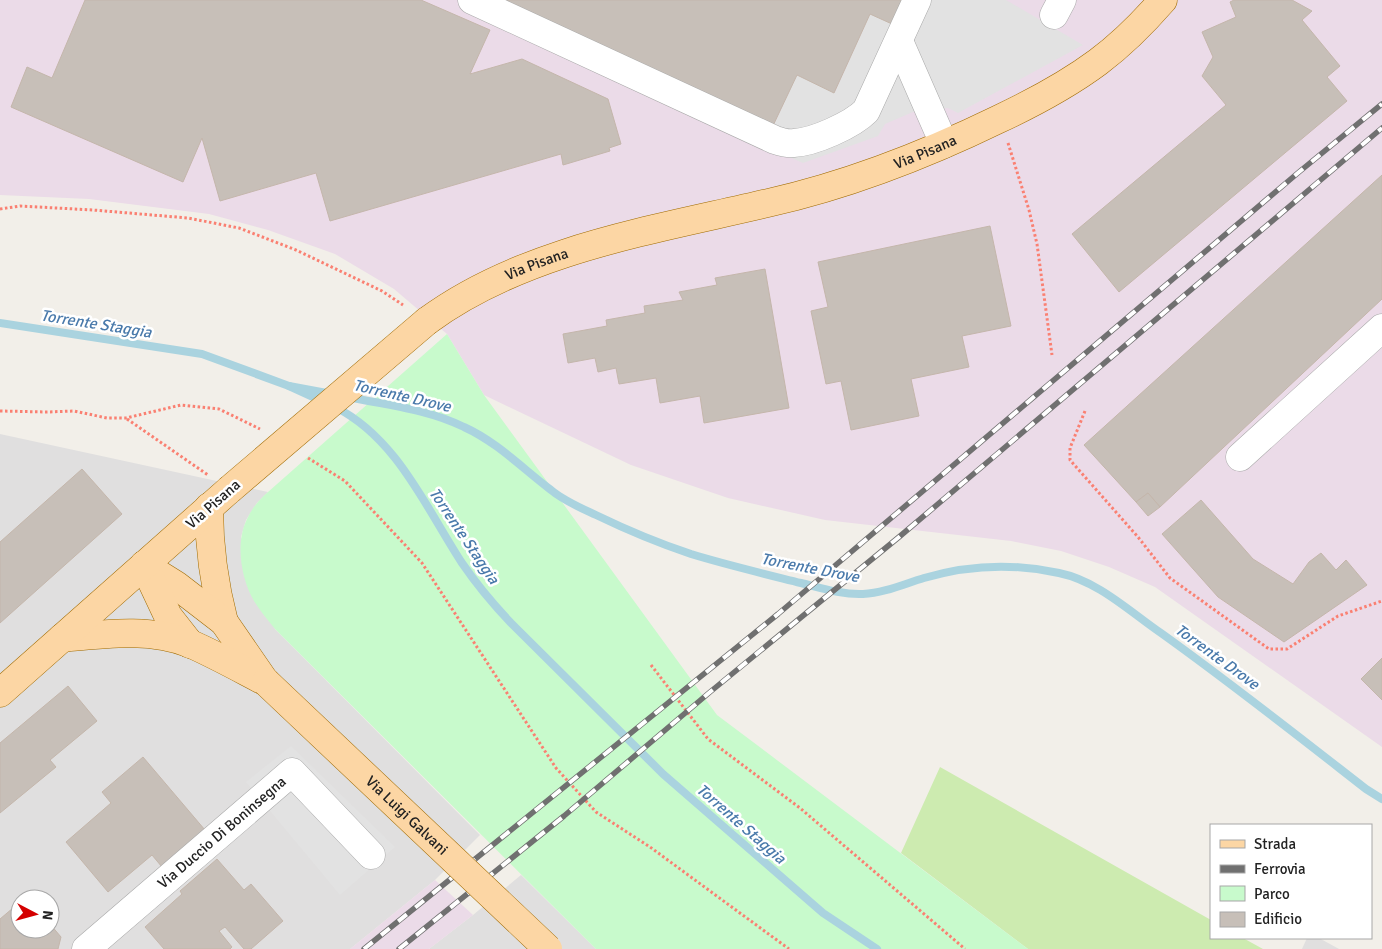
<svg xmlns="http://www.w3.org/2000/svg" width="1382" height="949" font-family="Signika,sans-serif">
<rect width="100%" height="100%" fill="#f2efe9"/>
<g fill="#e0dfdf" fill-rule="evenodd">
<path d="M 0,434 L 268,492 L 257,503 L 246,520 L 241,537 L 275,629 L 480,835 L 435,880 L 350,949 L 0,949 ZM 20,899 L 50,899 L 50,929 L 20,929 Z"/>
<path d="M 521,875 L 596,949 L 429,949 L 473,915 Z"/>
<path d="M 1307,938 L 1319,938 L 1339,949 L 1302,949 Z"/>
</g>
<g fill="#ebdbe8">
<path d="M 0,0 L 1382,0 L 1382,747 L 1155,587 L 1109,567 L 1061,551 L 1011,541 L 825,520 L 728,498 L 631,465 L 484,395 L 447,334 L 394,289 L 335,254 L 268,230 L 209,214 L 89,199 L 0,195 Z"/>
<path d="M 435,880 L 473,915 L 429,949 L 350,949 Z"/>
</g>
<path fill="#cdebb0" d="M 940,767 L 1211,920 L 1211,938 L 1243,938 L 1263,949 L 1028,949 L 901,853 Z"/>
<path fill="#c8facc" d="M 447,334 L 484,395 L 717,715 L 1028,949 L 596,949 L 275,629 C 268,620 260,611 254,601 C 241,579 235,543 247,519 C 252,508 259,500 268,492 Z"/>
<g fill="#e2e2e2">
<path d="M 903,0 L 1006,0 L 1083,45 L 958,113 L 948,108 L 913,112 L 885,124 L 878,136 L 803,163 L 764,146 L 797,75 L 835,92 L 870,14 Z"/>
<path d="M 291,746 L 395,847 L 340,895 L 246,782 Z"/>
</g>
<g fill="none" stroke-linecap="round" stroke-linejoin="round">
<g stroke="#aad3df" stroke-width="8">
<path d="M 0,323 L 202,354 L 289,386 L 324,402"/>
<path d="M 289,386 L 332,394"/>
<path d="M 348,397 C 386,405 428,409 464,427 C 497,442 522,468 551,490 C 564,501 581,508 596,515 C 627,530 658,543 691,554 C 727,565 765,574 801,583 C 821,588 843,595 863,594 C 884,593 904,584 924,578 C 968,565 1013,563 1059,573 C 1098,581 1129,611 1161,633 C 1231,683 1298,736 1366,789 L 1382,799"/>
<path d="M 335,407 C 397,438 426,508 462,563 C 477,585 493,604 511,623 L 663,774 L 823,913 L 877,949"/>
</g>
</g>
<g fill="#c7bfb8" stroke="#c4b6ab">
<path d="M 85,0 L 421,0 L 490,30 L 470,74 L 522,59 L 608,99 L 621,144 L 609,148 L 610,151 L 563,165 L 561,154 L 330,221 L 316,173 L 220,201 L 202,138 L 183,182 L 11,107 L 27,67 L 52,78 Z"/>
<path d="M 484,0 L 903,0 L 892,24 L 870,14 L 834,93 L 797,75 L 770,132 Z"/>
<path d="M 1234,0 L 1292,0 L 1312,11 L 1302,20 L 1340,66 L 1327,77 L 1347,101 L 1119,292 L 1072,234 L 1226,105 L 1202,76 L 1213,57 L 1202,32 L 1236,17 L 1230,2 Z"/>
<path d="M 1382,175 L 1382,299 L 1160,507 L 1148,493 L 1136,502 L 1084,445 Z"/>
<path d="M 990,226 L 1011,326 L 962,336 L 969,367 L 911,379 L 919,416 L 851,430 L 841,381 L 826,384 L 811,311 L 828,307 L 818,262 Z"/>
<path d="M 765,269 L 789,408 L 704,423 L 700,396 L 660,403 L 656,378 L 619,384 L 616,368 L 598,372 L 595,358 L 568,363 L 563,334 L 607,326 L 606,320 L 645,313 L 644,306 L 683,300 L 679,292 L 717,285 L 715,278 Z"/>
<path d="M 82,469 L 122,514 L 0,623 L 0,542 Z"/>
<path d="M 1148,493 L 1160,507 L 1148,516 L 1136,502 Z"/>
<path d="M 1201,500 L 1253,559 L 1293,584 L 1309,562 L 1321,553 L 1336,570 L 1346,560 L 1367,585 L 1284,642 L 1218,597 L 1162,534 Z"/>
<path d="M 1382,658 L 1382,700 L 1361,679 Z"/>
<path d="M 68,686 L 97,721 L 50,760 L 56,767 L 0,813 L 0,743 Z"/>
<path d="M 143,757 L 205,830 L 162,867 L 152,855 L 108,892 L 66,842 L 111,803 L 102,792 Z"/>
<path d="M 217,859 L 244,890 L 251,884 L 283,921 L 251,949 L 244,949 L 225,927 L 219,931 L 232,947 L 230,949 L 164,949 L 145,927 L 182,894 L 180,891 Z"/>
<path d="M 20,902 L 20,929 L 50,929 L 50,924 L 61,937 L 58,949 L 0,949 L 0,919 Z"/>
</g>
<g fill="none" stroke-linecap="round" stroke-linejoin="round">
<defs>
<g id="minor">
<path d="M 472,0 L 775,140 C 781,142 788,144 794,143 C 814,142 852,125 866,111 L 917,0"/>
<path d="M 1054,15 L 1062,0"/>
<path d="M 899,41 L 944,144"/>
<path d="M 1240,457 L 1382,328"/>
<path id="s1" d="M 86,949 L 292,772 L 371,855"/>
</g>
<g id="major">
<path id="s2" d="M 427,321 C 523,250 654,230 768,203 C 848,185 925,155 999,119 C 1033,103 1067,85 1098,62 C 1122,44 1143,23 1163,0"/>
<path d="M 209,507 C 209,547 214,584 224,622"/>
<path d="M 144,565 L 176,585 L 224,622 L 264,680"/>
<path d="M 144,565 L 168,616 L 190,644"/>
<path d="M 62,638 C 103,634 151,627 191,644 C 216,655 241,669 266,682"/>
<path d="M 0,693 L 229,490"/>
</g>
</defs>
<use href="#minor" stroke="#a9a9a9" stroke-width="29"/>
<use href="#major" stroke="#a06b00" stroke-width="29"/>
<g stroke="#fa8072" stroke-width="3" stroke-dasharray="2.5 2.5" stroke-linecap="butt">
<path d="M 1008,143 L 1029,210 L 1037,244 L 1052,355"/>
<path d="M 0,209 L 20,206 L 93,210 L 188,218 L 239,228 L 296,250 L 382,291 L 403,305"/>
<path d="M 0,411 L 47,412 L 74,411 L 107,418 L 126,418 L 181,405 L 219,409 L 260,429"/>
<path d="M 1085,411 L 1070,448 L 1070,460 L 1138,537 L 1170,578 L 1269,649 L 1287,649 L 1338,616 L 1382,601"/>
<path d="M 127,419 L 208,475"/>
<path d="M 308,458 L 345,481 L 422,563 L 556,768 L 596,812 L 650,847 L 789,949"/>
<path d="M 651,665 L 708,739 L 800,808 L 965,949"/>
</g>
<use href="#minor" stroke="#fff" stroke-width="28"/>
<use href="#major" stroke="#fcd6a4" stroke-width="28"/>
<defs>
<g id="rail">
<path d="M 364,949 L 778,614 L 1299,172 L 1382,104"/>
<path d="M 399,949 L 564,816 L 710,692 L 899,537 L 1382,128"/>
</g>
</defs>
<use href="#rail" stroke="#707070" stroke-width="5.5"/>
<use href="#rail" stroke="#fff" stroke-width="4" stroke-dasharray="11" stroke-linecap="butt"/>
<defs>
<g id="major-bridge">
<path d="M 229,490 L 427,321"/>
<path id="s3" d="M 266,682 L 548,949"/>
</g>
</defs>
<use href="#major-bridge" stroke="#a06b00" stroke-width="29" stroke-linecap="butt"/>
<use href="#major-bridge" stroke="#fcd6a4" stroke-width="28"/>
</g>
<g text-anchor="middle" dominant-baseline="central" stroke-width="5" stroke-linejoin="round" paint-order="stroke">
<g font-size="15" fill="#222" stroke="#fff">
<text stroke="none"><textPath href="#s2" startOffset="529">Via Pisana</textPath></text>
<text stroke="none"><textPath href="#s2" startOffset="124">Via Pisana</textPath></text>
<text transform="translate(213 504) rotate(-41)">Via Pisana</text>
<text stroke="none"><textPath href="#s3" startOffset="194">Via Luigi Galvani</textPath></text>
<text stroke="none"><textPath href="#s1" startOffset="179">Via Duccio Di Boninsegna</textPath></text>
</g>
<g font-size="16" font-style="italic" fill="#4a7aab" stroke="#fff">
<text transform="translate(96 324) rotate(9)">Torrente Staggia</text>
<text transform="translate(402 396) rotate(13)">Torrente Drove</text>
<text transform="translate(464 536) rotate(56)">Torrente Staggia</text>
<text transform="translate(810 568) rotate(11)">Torrente Drove</text>
<text transform="translate(1217 657) rotate(36)">Torrente Drove</text>
<text transform="translate(741 824) rotate(41)">Torrente Staggia</text>
</g>
</g>
<rect x="1210" y="824" width="162" height="115" fill="#ffffff" stroke="#a7a7a7"/>
<rect x="1220" y="840" width="25" height="8" fill="#fcd6a4" stroke="#a7a7a7"/>
<text x="1254" y="849" font-size="15" fill="#222222">Strada</text>
<rect x="1220" y="865" width="25" height="8" fill="#707070" stroke="#a7a7a7"/>
<text x="1254" y="874" font-size="15" fill="#222222">Ferrovia</text>
<rect x="1220" y="886" width="25" height="15" fill="#c8facc" stroke="#a7a7a7"/>
<text x="1254" y="899" font-size="15" fill="#222222">Parco</text>
<rect x="1220" y="912" width="25" height="15" fill="#c7bfb8" stroke="#a7a7a7"/>
<text x="1254" y="924" font-size="15" fill="#222222">Edificio</text>
<g transform="translate(35 914) rotate(96)"><circle r="24" fill="#ffffff" stroke="#a7a7a7"/>
<path d="M0-4L9 19L0 12L-9 19Z" fill="#d40000"/>
<text y="-8" font-size="14" font-weight="bold" text-anchor="middle" fill="#222222">N</text>
</g>
</svg>
